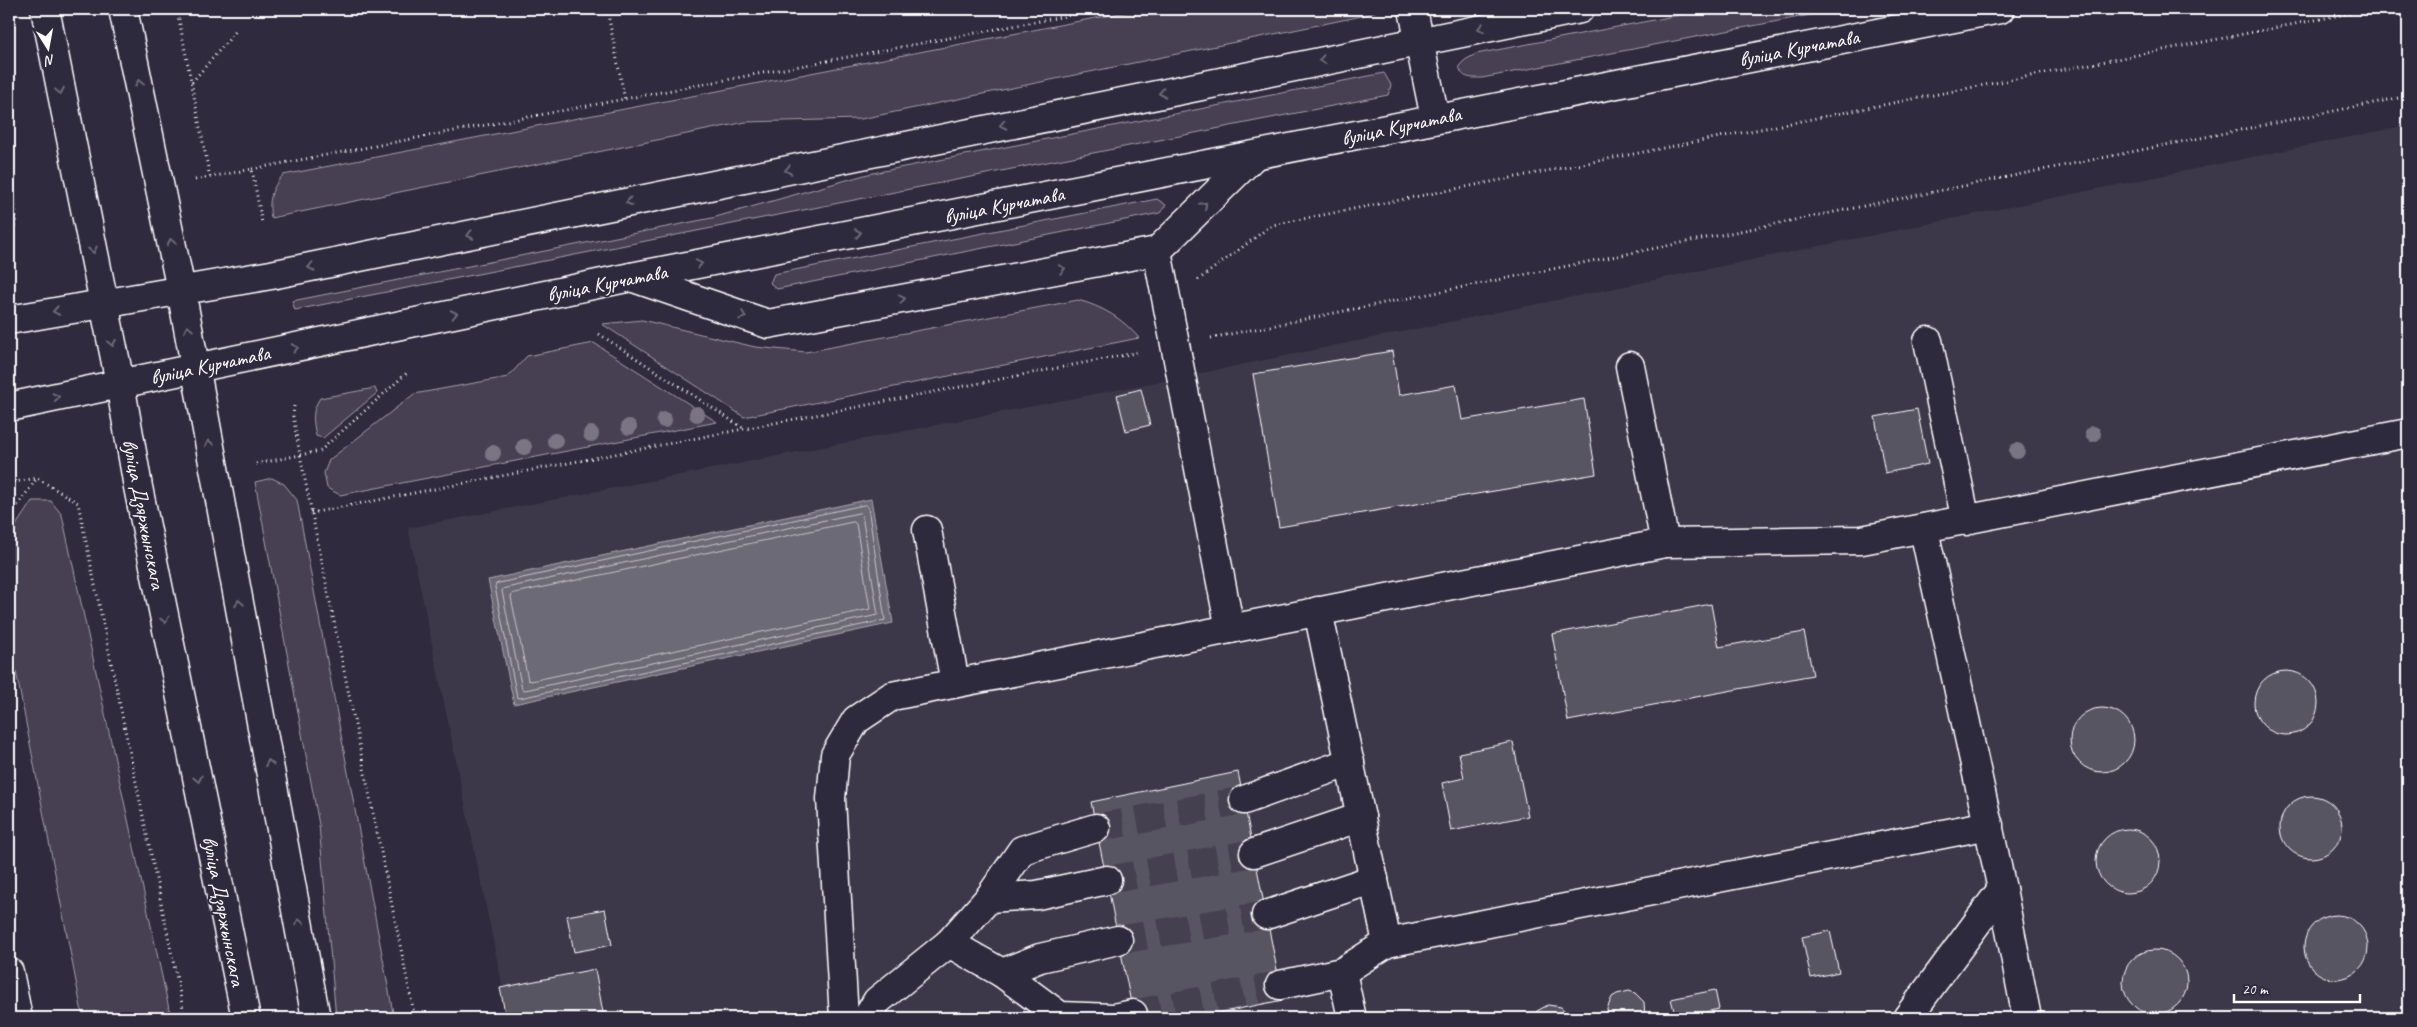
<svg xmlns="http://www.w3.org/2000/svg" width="2417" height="1027" font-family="Caveat,sans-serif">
<rect width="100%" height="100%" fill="#2f2a3d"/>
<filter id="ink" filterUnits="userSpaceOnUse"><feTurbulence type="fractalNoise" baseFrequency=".02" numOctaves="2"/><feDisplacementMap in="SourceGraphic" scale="10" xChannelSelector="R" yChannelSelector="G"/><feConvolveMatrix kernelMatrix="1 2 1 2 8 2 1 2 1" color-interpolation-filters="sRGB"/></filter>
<g filter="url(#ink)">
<path fill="#3c3749" d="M 2408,125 L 2408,1018 L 509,1018 L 408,528 L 1182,377 Z"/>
<g fill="#464152" stroke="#a2a0a8">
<path d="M 1142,9 L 1382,9 L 1362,16 L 861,119 L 746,122 L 271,218 C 268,200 271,189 283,175 Z"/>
<path d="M 1711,9 L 1841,9 L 1482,78 C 1470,78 1462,79 1459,66 L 1465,60 L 1476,54 Z"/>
<path d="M 1384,73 L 1391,85 L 1388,95 L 295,310 L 292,301 L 712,218 L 868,174 Z"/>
<path d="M 1157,199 L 1166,205 L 1160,213 L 777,289 L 770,283 L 774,274 Z"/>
<path d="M 1078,300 C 1103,307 1122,318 1139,338 L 744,417 L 602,324 L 642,320 L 755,347 L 806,352 Z"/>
<path d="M 594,343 L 717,422 L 340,495 L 327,488 L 324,473 L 329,460 L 414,394 L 508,377 L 527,356 Z"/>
<path d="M 375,388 L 377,393 L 323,438 L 316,436 C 313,421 311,411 320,398 Z"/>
<path d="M 272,478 L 284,484 L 297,500 L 394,1018 L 336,1018 L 319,825 L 255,482 Z"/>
<path d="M 32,501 L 51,501 L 62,515 L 171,1018 L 83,1018 L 9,635 L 9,536 Z"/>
</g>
<path fill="#6d6a77" stroke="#a7a6ad" d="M 871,499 L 893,623 L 514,704 L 488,580 Z"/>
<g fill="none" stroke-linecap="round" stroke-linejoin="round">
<g stroke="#c5c3c9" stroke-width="1">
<path d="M 865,505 L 868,507 L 885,620 L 520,698 L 517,697 L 495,587 L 496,584 Z"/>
<path d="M 860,513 L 862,515 L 878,615 L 525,690 L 522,689 L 502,591 L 503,589 Z"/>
<path d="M 854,522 L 856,524 L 870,609 L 531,681 L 528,680 L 511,597 L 512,594 Z"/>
</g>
</g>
<g fill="#595564" stroke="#fff">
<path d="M 1392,351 L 1399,395 L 1456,385 L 1462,420 L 1584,399 L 1596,474 L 1279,527 L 1253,374 Z"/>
<path d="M 1141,389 L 1150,425 L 1126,431 L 1117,395 Z"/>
<path d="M 1917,409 L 1928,464 L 1885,473 L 1875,417 Z"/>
<path d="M 1711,604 L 1719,647 L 1804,632 L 1813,675 L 1568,721 L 1552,634 Z"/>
<circle cx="2286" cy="703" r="32"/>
<circle cx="2102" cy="740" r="32"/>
<path d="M 1513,742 L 1528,816 L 1451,831 L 1442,783 L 1464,778 L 1459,753 Z"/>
<path d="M 1238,772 L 1283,1000 L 1194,1018 L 1134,1018 L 1091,802 Z"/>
<circle cx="2311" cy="827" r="31"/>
<circle cx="2128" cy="861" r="32"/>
<path d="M 605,909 L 612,945 L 574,952 L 567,916 Z"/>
<circle cx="2336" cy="947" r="32"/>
<path d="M 1830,931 L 1839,972 L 1811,978 L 1802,937 Z"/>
<circle cx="2155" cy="982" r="32"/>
<path d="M 595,969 L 604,1018 L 506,1018 L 500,988 Z"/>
<path d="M 1715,990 L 1719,1009 L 1676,1018 L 1671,999 Z"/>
<path d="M 1629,991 L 1635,993 L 1644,1002 L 1645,1018 L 1608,1018 L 1607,1009 L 1612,997 L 1617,994 Z"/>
<path d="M 1548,1005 L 1561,1007 L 1571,1018 L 1533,1018 L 1537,1011 Z"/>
</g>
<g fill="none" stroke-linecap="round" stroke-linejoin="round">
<g stroke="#443f50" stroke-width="28" stroke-dasharray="28 14" stroke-linecap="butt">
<path d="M 1096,828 L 1244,800"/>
<path d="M 1107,880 L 1254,853"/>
<path d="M 1118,940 L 1266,915"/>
<path d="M 1133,1014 L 1280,985"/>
</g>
<defs>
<g id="minor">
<path d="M 1413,9 L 1419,40"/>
<path d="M 1157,251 L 1230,629 L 1665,543 L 1862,540 L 2408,433"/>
<path d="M 631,277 L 768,324 L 1157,251 L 1254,156"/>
<path d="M 1928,341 L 1966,521"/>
<path d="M 1630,366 L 1665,543"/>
<path d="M 927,530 L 955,683"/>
<path d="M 1924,530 L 2002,889 L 2027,1018"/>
<path d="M 1244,800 L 1350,762"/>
<path d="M 1254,853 L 1361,817"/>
<path d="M 989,898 L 1022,850 L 1096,828"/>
<path d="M 1266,915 L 1374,879"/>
<path d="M 949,943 L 1002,973 L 1060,1016 L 1114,1018 L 1133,1014"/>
<path d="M 1387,943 L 1989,825"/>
<path d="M 9,972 L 18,1018"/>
<path d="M 1342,972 L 1352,1018"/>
<path d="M 1002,973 L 1040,958 L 1118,940"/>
<path d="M 1280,985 L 1342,972 L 1387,943 L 1318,611"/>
<path d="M 844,1018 L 831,799 L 835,755 L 856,720 L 892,696 L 1230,629"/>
<path d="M 867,1018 L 877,1001 L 949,943 L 989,898 L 1037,895 L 1107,880"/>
<path d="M 1907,1018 L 2002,889"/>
</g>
<g id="major">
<path d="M 45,9 L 120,383 L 138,487 L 246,1018"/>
<path d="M 123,9 L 181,290 L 316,1018"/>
<path d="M 1419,40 L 1435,118"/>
<path d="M 9,320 L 271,275 L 1580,9"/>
<path d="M 9,407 L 631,277 L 2000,9"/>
</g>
</defs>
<use href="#minor" stroke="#fff" stroke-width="31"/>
<use href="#major" stroke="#fff" stroke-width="31"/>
<g stroke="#fff" stroke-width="3" stroke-dasharray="1 4" stroke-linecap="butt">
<path d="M 177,9 L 210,178"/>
<path d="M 607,9 L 625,100"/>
<path d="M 192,82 L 237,30"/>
<path d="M 252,169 L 1103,9"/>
<path d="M 9,176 C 13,195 22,220 9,237"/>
<path d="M 195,180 L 252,169 L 262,223"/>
<path d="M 1198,280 L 1272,225 L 2371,9"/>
<path d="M 599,334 L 743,428"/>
<path d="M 1211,338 L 2408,96"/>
<path d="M 294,406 L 293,416 L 300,455 L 415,1018"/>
<path d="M 256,464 L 320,451 L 408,372"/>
<path d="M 9,483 L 37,478 L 78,503 L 185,1018"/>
<path d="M 311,513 L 1140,352"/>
<path d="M 9,518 L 37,478"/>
</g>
<use href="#minor" stroke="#2f2a3d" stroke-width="28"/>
<use href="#major" stroke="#2f2a3d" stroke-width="28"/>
</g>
<g fill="#797582">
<circle cx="697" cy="414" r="8"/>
<circle cx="664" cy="420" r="8"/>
<circle cx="629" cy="427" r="8"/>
<circle cx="591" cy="434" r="8"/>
<circle cx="2093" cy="434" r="8"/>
<circle cx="555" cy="441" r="8"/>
<circle cx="524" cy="447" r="8"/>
<circle cx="2017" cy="451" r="8"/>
<circle cx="493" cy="453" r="8"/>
</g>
<defs><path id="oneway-chevron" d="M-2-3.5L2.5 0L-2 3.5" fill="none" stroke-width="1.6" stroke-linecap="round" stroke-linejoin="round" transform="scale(1.25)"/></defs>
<g stroke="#6d6a77">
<use href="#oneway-chevron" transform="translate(1481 28) rotate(169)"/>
<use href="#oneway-chevron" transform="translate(1322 60) rotate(168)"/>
<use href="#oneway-chevron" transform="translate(139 83) rotate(-102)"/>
<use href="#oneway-chevron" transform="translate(60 91) rotate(79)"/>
<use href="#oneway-chevron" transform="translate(1162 93) rotate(168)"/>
<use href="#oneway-chevron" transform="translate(1003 125) rotate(168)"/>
<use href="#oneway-chevron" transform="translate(788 170) rotate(168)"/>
<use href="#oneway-chevron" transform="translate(629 202) rotate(168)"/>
<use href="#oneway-chevron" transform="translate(1204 205) rotate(-45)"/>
<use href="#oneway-chevron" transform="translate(858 233) rotate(-11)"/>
<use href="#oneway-chevron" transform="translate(470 235) rotate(168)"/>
<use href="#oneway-chevron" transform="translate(171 242) rotate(-101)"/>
<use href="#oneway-chevron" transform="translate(93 250) rotate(78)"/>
<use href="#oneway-chevron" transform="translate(699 264) rotate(-11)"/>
<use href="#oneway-chevron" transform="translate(311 267) rotate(168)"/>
<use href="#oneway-chevron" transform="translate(1062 269) rotate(-11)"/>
<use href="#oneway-chevron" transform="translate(902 299) rotate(-11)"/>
<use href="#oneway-chevron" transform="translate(56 311) rotate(170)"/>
<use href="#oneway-chevron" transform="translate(454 314) rotate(-12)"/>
<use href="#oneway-chevron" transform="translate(743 316) rotate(19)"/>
<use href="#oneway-chevron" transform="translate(188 329) rotate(-101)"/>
<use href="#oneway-chevron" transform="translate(112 343) rotate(79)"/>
<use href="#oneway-chevron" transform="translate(295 348) rotate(-12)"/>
<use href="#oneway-chevron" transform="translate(56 397) rotate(-12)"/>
<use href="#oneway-chevron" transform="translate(209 443) rotate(-100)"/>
<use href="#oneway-chevron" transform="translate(239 603) rotate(-101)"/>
<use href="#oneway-chevron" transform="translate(165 620) rotate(78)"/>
<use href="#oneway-chevron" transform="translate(269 763) rotate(-101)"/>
<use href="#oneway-chevron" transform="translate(198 779) rotate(78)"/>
<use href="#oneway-chevron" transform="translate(299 922) rotate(-101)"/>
</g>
</g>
<g text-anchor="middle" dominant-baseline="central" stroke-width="4" stroke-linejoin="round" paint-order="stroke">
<g font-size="21" fill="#fff" stroke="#2f2a3d">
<text transform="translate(1799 48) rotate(-11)">вуліца Курчатава</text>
<text transform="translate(1401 126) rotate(-12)">вуліца Курчатава</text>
<text transform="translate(1004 205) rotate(-11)">вуліца Курчатава</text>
<text transform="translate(607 283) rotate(-11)">вуліца Курчатава</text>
<text transform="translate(210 365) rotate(-12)">вуліца Курчатава</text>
<text transform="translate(144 514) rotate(79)">вуліца Дзяржынскага</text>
<text transform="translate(224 911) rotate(79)">вуліца Дзяржынскага</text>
</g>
</g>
<rect width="2417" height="1027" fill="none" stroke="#2f2a3d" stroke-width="30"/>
<rect x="15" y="15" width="2387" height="997" fill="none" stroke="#fff" stroke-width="2" filter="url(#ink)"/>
<g transform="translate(48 48) rotate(169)" stroke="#2f2a3d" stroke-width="4" paint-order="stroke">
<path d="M0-4L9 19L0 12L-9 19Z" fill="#ffffff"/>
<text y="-8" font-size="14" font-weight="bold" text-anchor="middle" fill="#ffffff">N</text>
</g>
<path d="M2234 994v8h126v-8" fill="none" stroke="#ffffff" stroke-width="2.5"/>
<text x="2242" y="994" font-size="15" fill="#ffffff" stroke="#2f2a3d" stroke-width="4" paint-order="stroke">20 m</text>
</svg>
